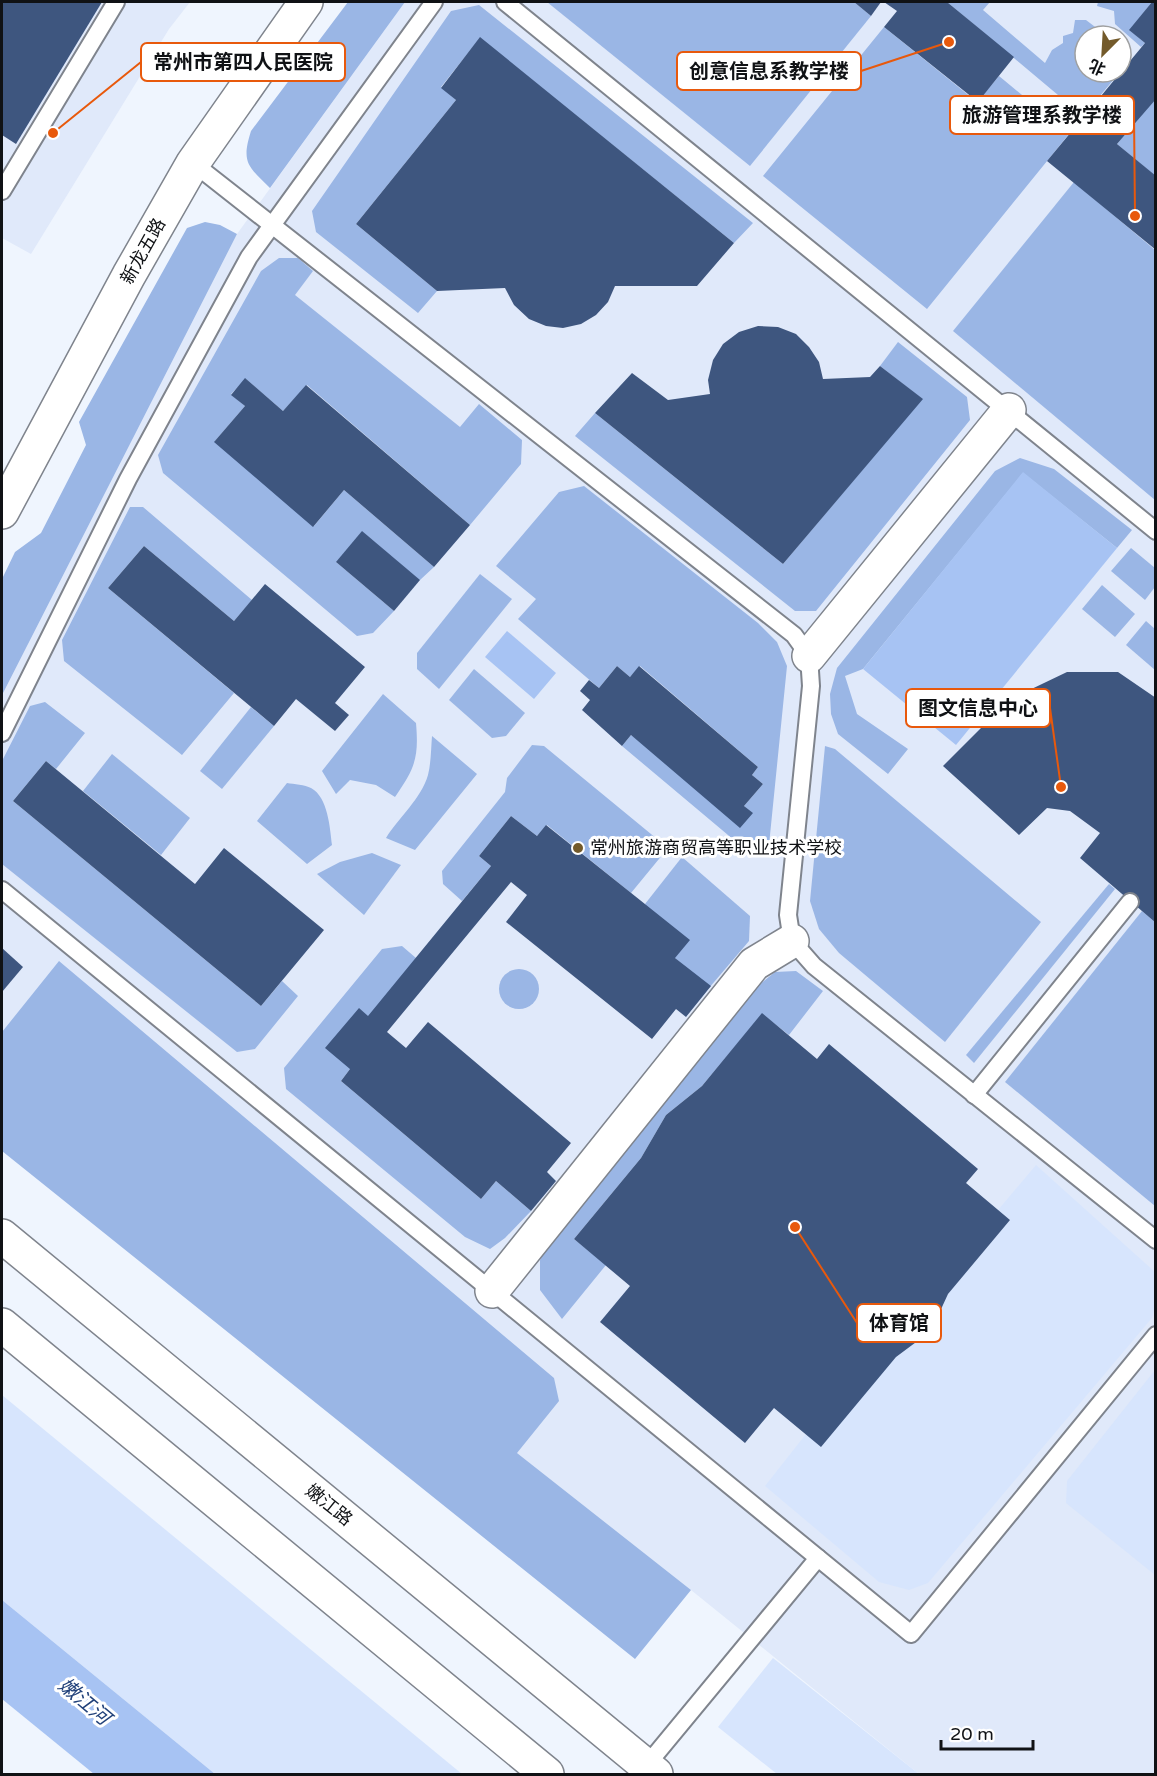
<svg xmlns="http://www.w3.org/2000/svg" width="1157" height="1776" font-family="'Varela Round','Noto Sans SC',sans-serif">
<rect width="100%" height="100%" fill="#eff5fe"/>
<g fill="#e0e9fa" fill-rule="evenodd">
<path d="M 2,2 L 190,2 L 169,29 L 31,254 L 2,238 Z"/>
<path d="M 405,2 L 1155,2 L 1155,1774 L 919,1774 L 691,1590 L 517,1453 L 2,1039 L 2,657 L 237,234 ZM 1085,36 L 1121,36 L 1121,72 L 1085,72 Z"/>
</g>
<g fill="#d7e5fd">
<path d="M 1036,1165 L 1155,1272 L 1155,1307 L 1152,1318 L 928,1583 L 909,1590 L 879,1582 L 765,1486 L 806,1434 L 896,1357 L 931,1331 L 948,1294 L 1010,1220 L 998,1210 Z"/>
<path d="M 1155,1370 L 1155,1575 L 1066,1503 L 1067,1481 Z"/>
<path d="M 2,1395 L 462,1774 L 215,1774 L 2,1600 Z"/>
<path d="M 773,1658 L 919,1774 L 777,1774 L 718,1727 Z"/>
</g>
<g fill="#9ab6e5">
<path d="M 348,2 L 405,2 L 270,188 C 248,166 241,163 251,131 Z"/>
<path d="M 547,2 L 854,2 L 871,16 L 750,166 Z"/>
<path d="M 947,2 L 990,2 L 983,10 L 1045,63 L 1052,50 L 1063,43 L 1063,36 L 1073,33 L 1075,20 L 1086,20 L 1107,36 L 1085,36 L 1085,72 L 1120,72 L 1083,116 Z"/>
<path d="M 1098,2 L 1115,3 L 1152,2 L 1130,30 L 1145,43 L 1141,47 L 1115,24 L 1114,11 L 1097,6 Z"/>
<path d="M 479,5 L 753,223 L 734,243 L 480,38 L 441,87 L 456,100 L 356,224 L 437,291 L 418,313 L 316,232 L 312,211 L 451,11 Z"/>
<path d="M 884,27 L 977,102 L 999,76 L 1069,134 L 927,309 L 763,176 Z"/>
<path d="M 1155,99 L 1155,176 L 1117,144 Z"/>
<path d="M 1074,182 L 1155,250 L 1155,500 L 953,331 Z"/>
<path d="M 205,222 L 220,225 L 237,234 L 2,695 L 2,579 L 15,552 L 41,533 L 86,445 L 79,422 L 187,228 Z"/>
<path d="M 279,258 L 298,258 L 313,271 L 295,295 L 460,427 L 479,404 L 522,440 L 521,464 L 470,525 L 307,385 L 283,411 L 246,379 L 231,394 L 245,406 L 215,441 L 314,526 L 344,490 L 434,567 L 420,580 L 336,562 L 394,611 L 373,633 L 357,636 L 163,473 L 158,455 L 261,271 Z"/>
<path d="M 898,342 L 967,397 L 970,420 L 816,611 L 795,611 L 575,436 L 595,413 L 783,564 L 922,399 L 880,366 Z"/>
<path d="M 1020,458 L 1054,469 L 1132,530 L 1117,548 L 1023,473 L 863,669 L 845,676 L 857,714 L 908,749 L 888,774 L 838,734 L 831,714 L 830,694 L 837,668 L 995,471 Z"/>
<path d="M 584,486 L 758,623 L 777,642 L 787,666 L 768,855 L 753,856 L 622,746 L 631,735 L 752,813 L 744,806 L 763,784 L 752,775 L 758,767 L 640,666 L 630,677 L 617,666 L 599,688 L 518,619 L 536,599 L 496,566 L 559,492 Z"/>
<path d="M 130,507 L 143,507 L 252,600 L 234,621 L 144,546 L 108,588 L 234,693 L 182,755 L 64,661 L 62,640 Z"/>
<path d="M 1131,548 L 1155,568 L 1155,587 L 1145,600 L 1111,571 Z"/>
<path d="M 480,574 L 512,599 L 439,689 L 417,669 L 417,653 Z"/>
<path d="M 1102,585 L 1135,614 L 1115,637 L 1082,609 Z"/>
<path d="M 1146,621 L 1155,629 L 1155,670 L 1126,645 Z"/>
<path d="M 474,669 L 525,713 L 506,736 L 492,738 L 449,700 Z"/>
<path d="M 383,694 L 416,723 C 419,758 415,768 395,797 L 376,785 L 350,780 L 336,794 L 322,771 Z"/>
<path d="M 45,702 L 85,733 L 56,769 L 46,761 L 13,801 L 261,1006 L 282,981 L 298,996 L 255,1049 L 237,1052 L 2,864 L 2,761 L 30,706 Z"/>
<path d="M 251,707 L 274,726 L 222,789 L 200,771 Z"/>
<path d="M 432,736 L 477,774 L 415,850 L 386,838 C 399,817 421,799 428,775 C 431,763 431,749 432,736 Z"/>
<path d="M 532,745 L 544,746 L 668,848 L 631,893 L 547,825 L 537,836 L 511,816 L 479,856 L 491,866 L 462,901 L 443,884 L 442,871 L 505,792 L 507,778 Z"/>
<path d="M 825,746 L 835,749 L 1041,922 L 945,1042 L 839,953 L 819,929 L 810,901 Z"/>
<path d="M 112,754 L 190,818 L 161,855 L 83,791 Z"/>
<path d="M 287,783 C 294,784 305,785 311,788 C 328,797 330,828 332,845 L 307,864 L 257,821 Z"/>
<path d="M 372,853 L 401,865 L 364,915 L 317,874 L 340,862 Z"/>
<path d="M 682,857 L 750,916 L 749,941 L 709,988 L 675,958 L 645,904 Z"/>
<path d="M 1109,884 L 1115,889 L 974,1063 L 966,1055 Z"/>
<path d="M 1142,911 L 1156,923 L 1155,1206 L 1005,1082 Z"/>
<path d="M 402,946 L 416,958 L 350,1069 L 341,1081 L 481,1199 L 496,1181 L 531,1211 L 505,1238 L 490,1249 L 465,1237 L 286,1089 L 284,1068 L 382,949 Z"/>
<path d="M 59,961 L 554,1378 L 559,1401 L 517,1453 L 691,1590 L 635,1659 L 2,1151 L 2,1032 Z"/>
<circle cx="519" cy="989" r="20"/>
<path d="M 796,971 L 823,991 L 789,1035 L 762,1014 L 702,1086 L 666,1115 L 641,1158 L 574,1239 L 606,1265 L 562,1319 L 540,1290 L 540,1260 L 552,1238 L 750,992 L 775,972 Z"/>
</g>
<g fill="#a7c3f3">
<path d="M 1023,472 L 1117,548 L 956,745 L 863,669 Z"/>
<path d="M 507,631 L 556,673 L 534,699 L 485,657 Z"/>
<path d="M 2,1600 L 215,1774 L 94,1774 L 2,1699 Z"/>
</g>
<g fill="#3e567f">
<path d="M 2,2 L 102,2 L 16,144 L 2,135 Z"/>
<path d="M 854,2 L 881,2 L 871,16 Z"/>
<path d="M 884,2 L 947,2 L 1014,57 L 978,102 L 884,27 L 897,11 Z"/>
<path d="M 1152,2 L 1156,2 L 1156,99 L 1117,144 L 1156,176 L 1156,250 L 1047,161 L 1145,43 L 1129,30 Z"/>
<path d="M 480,37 L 734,243 L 697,286 L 615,286 L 608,302 L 596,315 L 581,324 L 563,328 L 546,326 L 529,319 L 514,305 L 505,288 L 437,291 L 356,224 L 456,100 L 441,88 Z"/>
<path d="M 758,326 L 778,327 L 796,334 L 809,347 L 819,362 L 823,379 L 870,377 L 880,366 L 923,399 L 783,564 L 595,413 L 632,373 L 668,400 L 710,394 L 708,380 L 713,360 L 723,344 L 739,332 Z"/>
<path d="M 245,378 L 283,411 L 306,385 L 470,525 L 434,567 L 344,490 L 313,527 L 214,442 L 245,406 L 231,395 Z"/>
<path d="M 362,531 L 420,580 L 394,611 L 336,562 Z"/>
<path d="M 144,546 L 234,621 L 265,584 L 365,667 L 335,703 L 349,715 L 335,731 L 296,699 L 274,726 L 108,588 Z"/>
<path d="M 617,666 L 630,677 L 639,666 L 758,767 L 752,775 L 763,784 L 744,806 L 753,813 L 740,828 L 631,735 L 622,746 L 582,710 L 590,700 L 580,691 L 589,680 L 599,688 Z"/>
<path d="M 1067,672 L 1118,672 L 1156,698 L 1156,923 L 1080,858 L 1100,833 L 1070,811 L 1047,808 L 1019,835 L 943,766 L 984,725 L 1019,695 Z"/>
<path d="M 46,761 L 195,884 L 224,848 L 324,930 L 261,1006 L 13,801 Z"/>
<path d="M 511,816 L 537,836 L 546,825 L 690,940 L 675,958 L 711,986 L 686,1017 L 676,1009 L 652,1039 L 506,922 L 527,895 L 511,882 L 387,1032 L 406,1048 L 428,1022 L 571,1143 L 547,1172 L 556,1181 L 531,1211 L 496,1181 L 481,1199 L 341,1081 L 350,1069 L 325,1048 L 359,1008 L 368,1016 L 491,866 L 479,856 Z"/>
<path d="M 2,948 L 23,967 L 2,992 Z"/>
<path d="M 762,1013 L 817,1059 L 829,1044 L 978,1169 L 966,1183 L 1010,1220 L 948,1294 L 931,1331 L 896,1357 L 821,1447 L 774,1408 L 745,1443 L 600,1322 L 630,1286 L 574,1239 L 641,1158 L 666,1115 L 702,1086 Z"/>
</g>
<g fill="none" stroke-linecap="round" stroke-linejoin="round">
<defs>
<g id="service">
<path d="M 505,2 L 1156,531"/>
<path d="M 193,163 L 794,635 L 809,656 L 811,686 L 788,915 L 792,941 L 814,966 L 1156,1240"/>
<path d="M 2,191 L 116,2"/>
<path d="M 2,733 L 128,479 L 249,257 L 434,2"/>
<path d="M 2,890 L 911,1634 L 1156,1335"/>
<path d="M 974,1095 L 1130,902"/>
<path d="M 646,1766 L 818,1558"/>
</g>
<g id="minor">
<path d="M 2,512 L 129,275 L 193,163 L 306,2"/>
<path d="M 809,656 L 1009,410"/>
<path d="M 492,1291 L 754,964 L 792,941"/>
</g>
<g id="secondary">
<path d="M 2,1236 L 656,1774"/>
<path d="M 2,1325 L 547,1774"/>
</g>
</defs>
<use href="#service" stroke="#7f848d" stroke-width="20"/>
<use href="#minor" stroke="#7f848d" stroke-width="36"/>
<use href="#secondary" stroke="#7f848d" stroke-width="36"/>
<use href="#service" stroke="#fff" stroke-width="16"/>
<use href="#minor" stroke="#fff" stroke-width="33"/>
<use href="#secondary" stroke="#fff" stroke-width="33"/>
</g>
<circle fill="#735a2b" stroke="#fff" stroke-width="2" cx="578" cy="848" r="6"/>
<g text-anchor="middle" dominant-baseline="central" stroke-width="6" stroke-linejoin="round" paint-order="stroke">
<g font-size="18" fill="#101215" stroke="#fff">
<text transform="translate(143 251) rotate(-61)">新龙五路</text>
<text transform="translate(329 1505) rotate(39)">嫩江路</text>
</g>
<g font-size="18" fill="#101215" stroke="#fff" text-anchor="start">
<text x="590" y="848">常州旅游商贸高等职业技术学校</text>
</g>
<g font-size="20" font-style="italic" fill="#21417a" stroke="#fff">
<text transform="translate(84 1702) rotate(40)">嫩江河</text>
</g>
</g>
<path fill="none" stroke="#e8590c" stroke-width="2" d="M53 133L141 62M949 42L861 71M1135 216L1134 115M1061 787L1050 708M795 1227L857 1323"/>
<g fill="#e8590c" stroke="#fff" stroke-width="2">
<circle cx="53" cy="133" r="6"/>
<circle cx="949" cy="42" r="6"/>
<circle cx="1135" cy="216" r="6"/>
<circle cx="1061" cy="787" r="6"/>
<circle cx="795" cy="1227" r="6"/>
</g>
<g fill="#fff" stroke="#e8590c" stroke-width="2">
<rect x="141" y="43" width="204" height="38" rx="6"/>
<rect x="677" y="52" width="184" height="38" rx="6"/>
<rect x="950" y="96" width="184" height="38" rx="6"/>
<rect x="906" y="689" width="144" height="38" rx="6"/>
<rect x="857" y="1304" width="84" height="38" rx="6"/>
</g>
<g font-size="20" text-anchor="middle" font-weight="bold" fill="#101215">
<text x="243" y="69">常州市第四人民医院</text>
<text x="769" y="78">创意信息系教学楼</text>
<text x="1042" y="122">旅游管理系教学楼</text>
<text x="978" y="715">图文信息中心</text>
<text x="899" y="1330">体育馆</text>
</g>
<rect width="1157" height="1776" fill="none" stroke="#101215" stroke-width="6"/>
<g transform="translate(1103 54) rotate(204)"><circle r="28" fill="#ffffff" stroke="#9fa0a1" stroke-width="1.5"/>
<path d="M0-4.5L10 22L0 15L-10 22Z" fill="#735a2b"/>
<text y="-9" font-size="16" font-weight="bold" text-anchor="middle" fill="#101215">北</text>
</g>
<path d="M941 1740v9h92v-9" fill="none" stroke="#101215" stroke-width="3"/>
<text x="950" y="1740" font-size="18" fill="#101215" stroke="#ffffff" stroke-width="4.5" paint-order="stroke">20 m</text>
</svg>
